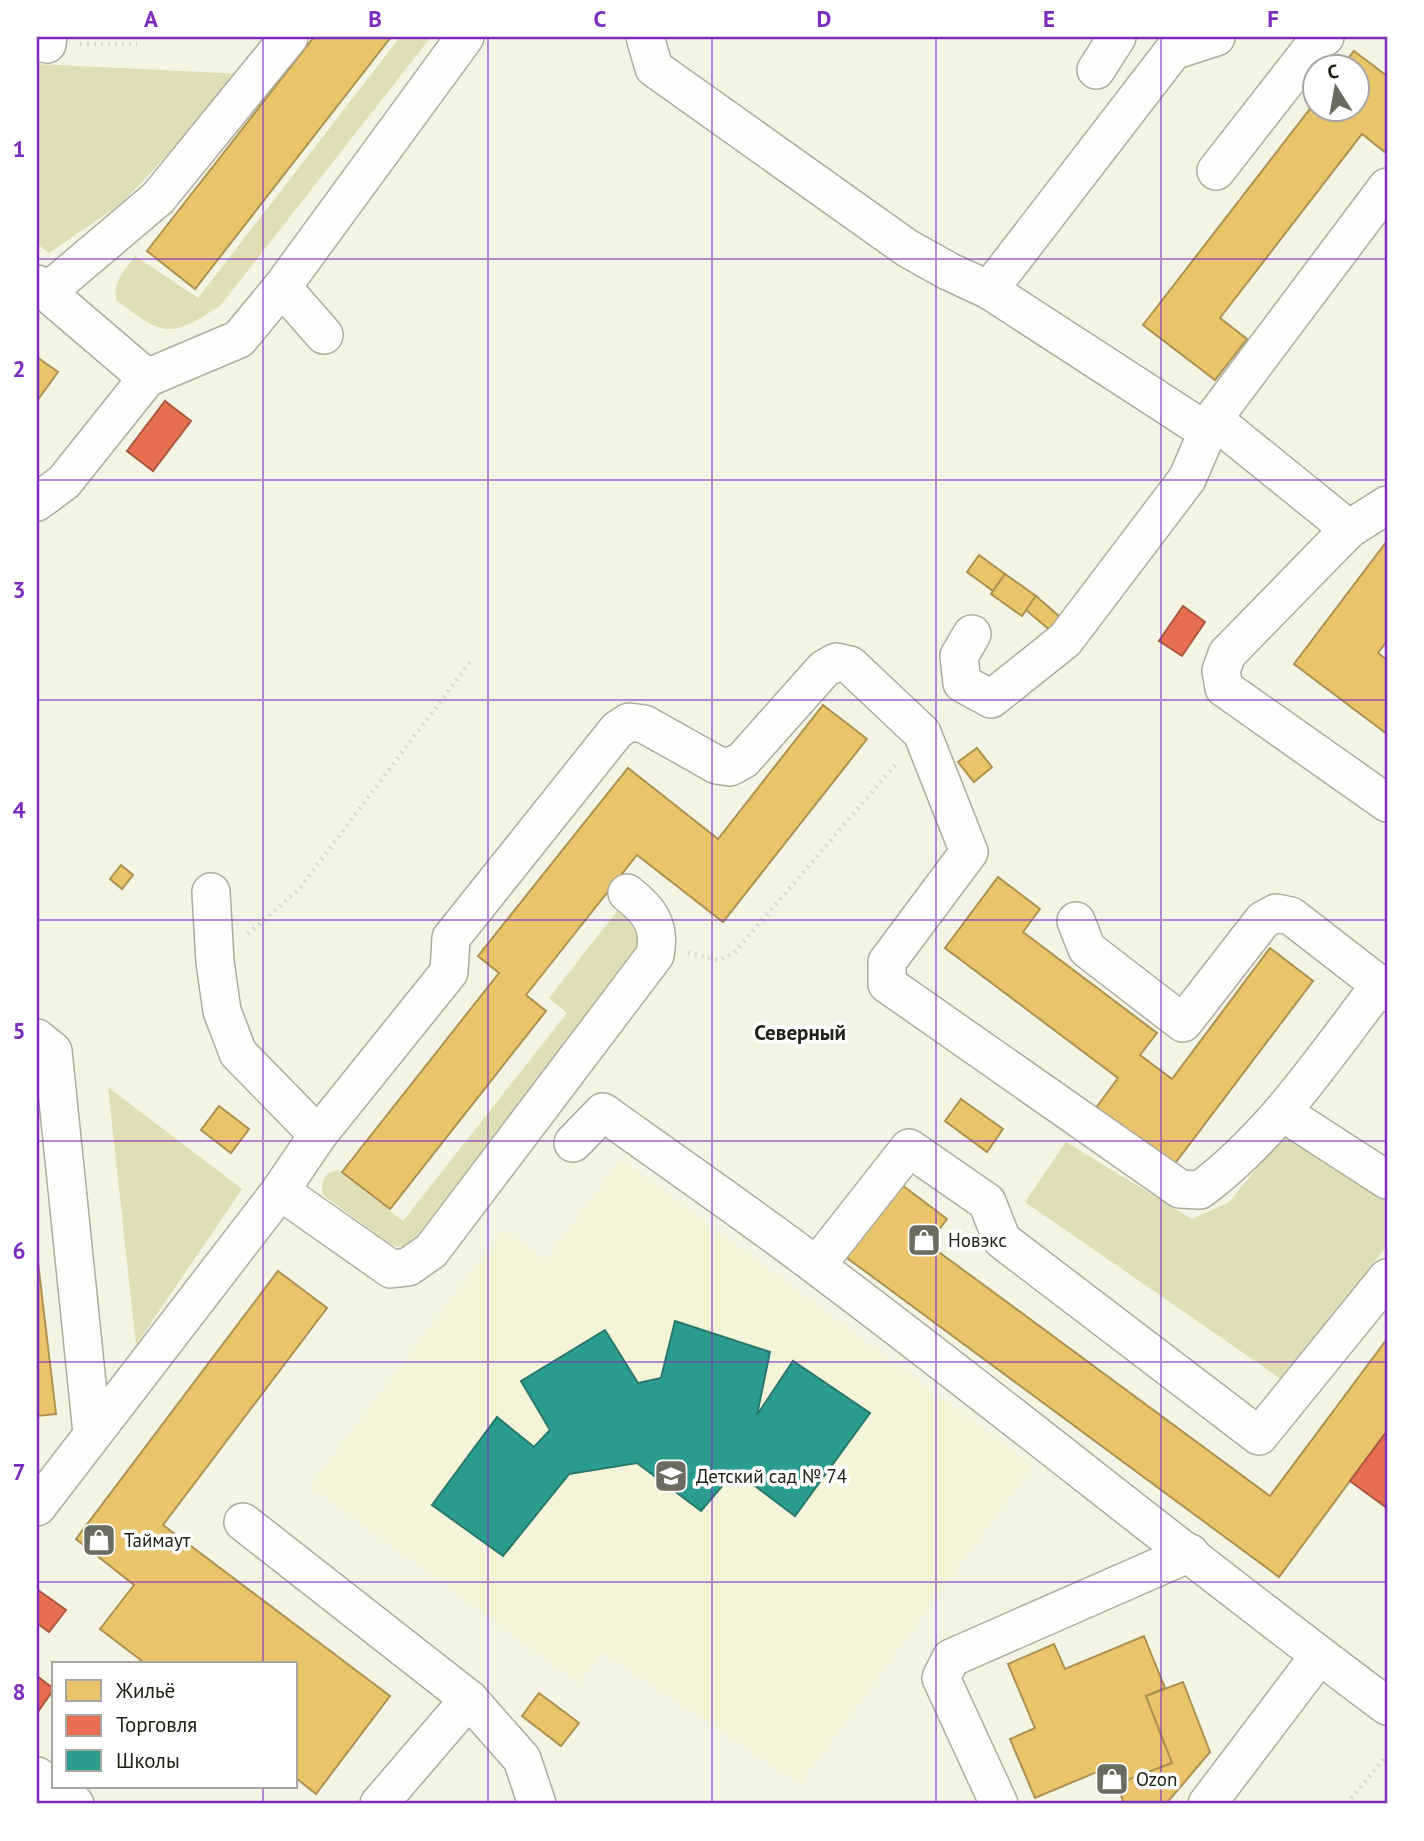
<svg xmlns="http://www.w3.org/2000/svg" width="1424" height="1841" font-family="'PT Sans',sans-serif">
<rect width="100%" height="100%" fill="#f4f4e4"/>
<path fill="#f4f4d8" d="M 621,1160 L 1032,1466 L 800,1783 L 602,1651 L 579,1683 L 311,1486 L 504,1230 L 545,1261 Z"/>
<g fill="#dfdeb4">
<path d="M 400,37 L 431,37 L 220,306 C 206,314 187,329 170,329 C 152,330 131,310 117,301 C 111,284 125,270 135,256 L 198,298 Z"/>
<path d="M 37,64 L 244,74 L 122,203 L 49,253 L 37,244 Z"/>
<path d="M 618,910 C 631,921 636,931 640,948 L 419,1240 L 403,1247 L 391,1245 L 323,1195 C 320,1183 324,1172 338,1170 L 403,1221 L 567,1013 L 549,998 Z"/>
<path d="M 108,1087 L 242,1189 L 136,1345 Z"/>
<path d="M 1287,1132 L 1387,1202 L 1387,1246 L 1281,1379 L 1025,1202 L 1066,1142 L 1192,1219 L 1229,1202 Z"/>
</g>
<g fill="#e9c46a" stroke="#ad9351" stroke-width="2">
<path d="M 314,37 L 391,37 L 195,289 L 147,251 Z"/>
<path d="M 1354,51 L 1387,76 L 1387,154 L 1362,134 L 1220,318 L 1247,339 L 1215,380 L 1143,325 L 1316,101 L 1316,108 L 1358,108 L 1358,66 L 1342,66 Z"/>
<path d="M 37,357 L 58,372 L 37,401 Z"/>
<path d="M 1387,541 L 1387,641 L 1378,653 L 1387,660 L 1387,734 L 1294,664 Z"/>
<path d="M 979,555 L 1005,574 L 993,591 L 967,572 Z"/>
<path d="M 1005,574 L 1036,596 L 1022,616 L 991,594 Z"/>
<path d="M 1036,596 L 1060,617 L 1051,631 L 1026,610 Z"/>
<path d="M 823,705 L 867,739 L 723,922 L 637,855 L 526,995 L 546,1011 L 390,1209 L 342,1172 L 499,973 L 478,956 L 628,768 L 718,839 Z"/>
<path d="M 977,748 L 992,767 L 974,782 L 958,762 Z"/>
<path d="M 121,865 L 133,875 L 122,889 L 110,879 Z"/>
<path d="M 998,877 L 1040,909 L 1023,932 L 1157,1033 L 1140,1055 L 1172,1079 L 1270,948 L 1313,981 L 1170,1170 L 1093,1112 L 1118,1078 L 945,948 Z"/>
<path d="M 961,1099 L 1003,1129 L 987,1152 L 945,1121 Z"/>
<path d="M 219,1106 L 249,1129 L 231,1153 L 201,1130 Z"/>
<path d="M 898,1182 L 947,1219 L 928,1244 L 1270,1496 L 1387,1339 L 1387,1431 L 1279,1577 L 843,1255 Z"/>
<path d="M 37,1254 L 56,1414 L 37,1416 Z"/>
<path d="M 278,1271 L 327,1308 L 163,1525 L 390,1696 L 316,1794 L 296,1778 L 296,1664 L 146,1664 L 100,1629 L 134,1585 L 76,1539 Z"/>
<path d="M 1144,1636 L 1165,1688 L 1146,1696 L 1172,1763 L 1117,1784 L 1111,1766 L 1035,1798 L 1010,1739 L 1035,1728 L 1008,1664 L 1054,1644 L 1065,1669 Z"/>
<path d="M 1183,1682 L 1210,1752 L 1166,1804 L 1124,1804 L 1117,1784 L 1172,1763 L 1146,1696 Z"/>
<path d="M 539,1693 L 579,1723 L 561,1746 L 522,1716 Z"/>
</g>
<g fill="#e76f51" stroke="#ac5840" stroke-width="2">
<path d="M 165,401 L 191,421 L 153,471 L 127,451 Z"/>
<path d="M 1183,606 L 1205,622 L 1182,656 L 1159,641 Z"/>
<path d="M 1387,1431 L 1387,1508 L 1350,1481 Z"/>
<path d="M 38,1590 L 66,1610 L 49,1632 L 37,1623 Z"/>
<path d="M 37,1676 L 54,1689 L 37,1713 Z"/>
</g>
<path fill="#2a9d8f" stroke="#28786b" stroke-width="2" d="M 675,1321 L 770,1352 L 757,1415 L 793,1361 L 870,1413 L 795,1516 L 735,1471 L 701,1511 L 637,1463 L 569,1474 L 503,1556 L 432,1505 L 497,1417 L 534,1447 L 550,1430 L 521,1381 L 605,1330 L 638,1383 L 661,1378 Z"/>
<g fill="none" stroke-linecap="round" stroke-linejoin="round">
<defs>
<g id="minor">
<path d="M 645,37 L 654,68 L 907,248 L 948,271 L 989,290 L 1206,431 L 1213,419 L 1349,529"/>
<path d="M 37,42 L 47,44 L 48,37"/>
<path d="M 1096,70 L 1117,37"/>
<path d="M 1216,171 L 1319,39 L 1325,37"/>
<path d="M 37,284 L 147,378"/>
<path d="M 282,287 L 324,335"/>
<path d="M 989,290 L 1173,51 L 1216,37"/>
<path d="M 47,292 L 158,198 L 289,37"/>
<path d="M 37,502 L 64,482 L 147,378 L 239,339 L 282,287 L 465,37"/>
<path d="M 1387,505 L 1349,529 L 1227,654 L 1221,671 L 1224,688 L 1387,803"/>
<path d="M 972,634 L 959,656 L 962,683 L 991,699 L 1065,640 L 1187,479 L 1213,419 L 1387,187"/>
<path d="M 211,892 L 215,962 L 222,1011 L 238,1053 L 318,1135"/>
<path d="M 1076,921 L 1087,949 L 1183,1023 L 1263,920 L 1276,913 L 1291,916 L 1380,985 L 1387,993"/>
<path d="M 37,1038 L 53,1051 L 92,1433"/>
<path d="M 1282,1112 L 1387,1180"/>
<path d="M 573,1143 L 603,1112 C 675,1164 748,1214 818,1267 C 1010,1411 1195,1563 1387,1706"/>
<path d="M 280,1191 L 391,1269 L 408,1267 L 431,1251 L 655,955 C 661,925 649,910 627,893"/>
<path d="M 817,1265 L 909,1148 L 987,1202 L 1002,1240 L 1259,1436 L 1387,1278"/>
<path d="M 37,1507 L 280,1191 L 318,1135 L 449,972 L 451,938 L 617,730 L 629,722 L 644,724 L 717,765 L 730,767 L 743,760 L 824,669 L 836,662 L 850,665 L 922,733 L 969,852 L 887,962 L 887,984 L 1180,1189 L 1200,1190 C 1273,1136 1325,1056 1380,985"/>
<path d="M 243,1522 L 469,1699 L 522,1759 L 537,1804"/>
<path d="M 37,1776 L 75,1804"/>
<path d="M 379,1804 L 469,1699"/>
<path d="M 999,1804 L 941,1678 L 951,1658 L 1190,1553"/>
<path d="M 1207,1804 L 1319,1656"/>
</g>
</defs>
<use href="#minor" stroke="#acaca0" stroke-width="40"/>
<g stroke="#d7d7d3" stroke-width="4.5" stroke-dasharray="2 5" stroke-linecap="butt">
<path d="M 80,44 L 137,44"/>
<path d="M 248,934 L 300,888 L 473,658"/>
<path d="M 688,953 L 719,960 L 734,953 L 897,763"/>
<path d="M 1347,1804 L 1387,1755"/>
</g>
<use href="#minor" stroke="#fdfdfb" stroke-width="37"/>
</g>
<path fill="none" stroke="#7b2cbf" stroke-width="2" stroke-opacity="0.55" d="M 263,37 L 263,1664M 488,37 L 488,1804M 712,37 L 712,1804M 936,37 L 936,1804M 1161,37 L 1161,1804M 37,259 L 1387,259M 37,480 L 1387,480M 37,700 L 1387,700M 37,920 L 1387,920M 37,1141 L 1387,1141M 37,1362 L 1387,1362M 37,1582 L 1387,1582M 263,1787 L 263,1804"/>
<defs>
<symbol id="shop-square" viewBox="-11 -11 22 22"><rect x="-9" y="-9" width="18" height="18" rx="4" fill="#6c6b5f" stroke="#fff"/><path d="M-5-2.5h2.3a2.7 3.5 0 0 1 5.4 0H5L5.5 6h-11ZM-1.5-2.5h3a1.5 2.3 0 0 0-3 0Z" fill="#fff"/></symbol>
<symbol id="school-square" viewBox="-11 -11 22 22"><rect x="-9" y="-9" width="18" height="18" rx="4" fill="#6c6b5f" stroke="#fff"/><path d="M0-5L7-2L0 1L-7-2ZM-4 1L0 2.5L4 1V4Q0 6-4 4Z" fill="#fff"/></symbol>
</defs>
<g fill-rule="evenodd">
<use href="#shop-square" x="905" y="1221" width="38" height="38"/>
<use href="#school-square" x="652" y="1457" width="38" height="38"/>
<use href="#shop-square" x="80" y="1521" width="38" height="38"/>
<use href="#shop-square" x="1093" y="1760" width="38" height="38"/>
</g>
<g text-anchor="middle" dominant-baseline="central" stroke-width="7" stroke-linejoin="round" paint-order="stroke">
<g font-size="19" fill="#222117" stroke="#fff" text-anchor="start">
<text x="948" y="1240">Новэкс</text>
<text x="696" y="1476">Детский сад № 74</text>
<text x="124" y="1540">Таймаут</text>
<text x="1136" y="1779">Ozon</text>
</g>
<g font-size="21" font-weight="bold" fill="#222117" stroke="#fff">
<text x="800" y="1032">Северный</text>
</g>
</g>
<rect width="1424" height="1841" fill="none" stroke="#ffffff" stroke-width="77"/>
<rect x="52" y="1662" width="245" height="126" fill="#ffffff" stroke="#a7a6a2" stroke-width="2"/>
<rect x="66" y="1680" width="35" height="21" fill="#e9c46a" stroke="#a7a6a2" stroke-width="2"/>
<text x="116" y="1698" font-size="21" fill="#222117">Жильё</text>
<rect x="66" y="1715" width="35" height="21" fill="#e76f51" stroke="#a7a6a2" stroke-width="2"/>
<text x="116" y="1732" font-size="21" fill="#222117">Торговля</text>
<rect x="66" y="1750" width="35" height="21" fill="#2a9d8f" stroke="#a7a6a2" stroke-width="2"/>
<text x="116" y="1768" font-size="21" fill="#222117">Школы</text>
<g transform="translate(1336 88) rotate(349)"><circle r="33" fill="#ffffff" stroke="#a7a6a2" stroke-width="2"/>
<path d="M0-5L12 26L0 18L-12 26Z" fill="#6c6b5f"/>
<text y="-10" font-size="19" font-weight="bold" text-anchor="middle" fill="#222117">С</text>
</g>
<rect x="38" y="38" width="1348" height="1764" fill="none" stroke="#7b2cbf" stroke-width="2.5"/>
<g font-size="23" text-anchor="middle" font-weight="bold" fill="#7b2cbf">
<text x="151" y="27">A</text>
<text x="375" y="27">B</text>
<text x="600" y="27">C</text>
<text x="824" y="27">D</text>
<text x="1049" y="27">E</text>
<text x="1273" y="27">F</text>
<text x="19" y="157">1</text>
<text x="19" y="377">2</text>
<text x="19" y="598">3</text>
<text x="19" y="818">4</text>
<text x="19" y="1039">5</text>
<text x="19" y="1259">6</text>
<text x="19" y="1480">7</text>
<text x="19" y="1700">8</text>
</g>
</svg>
